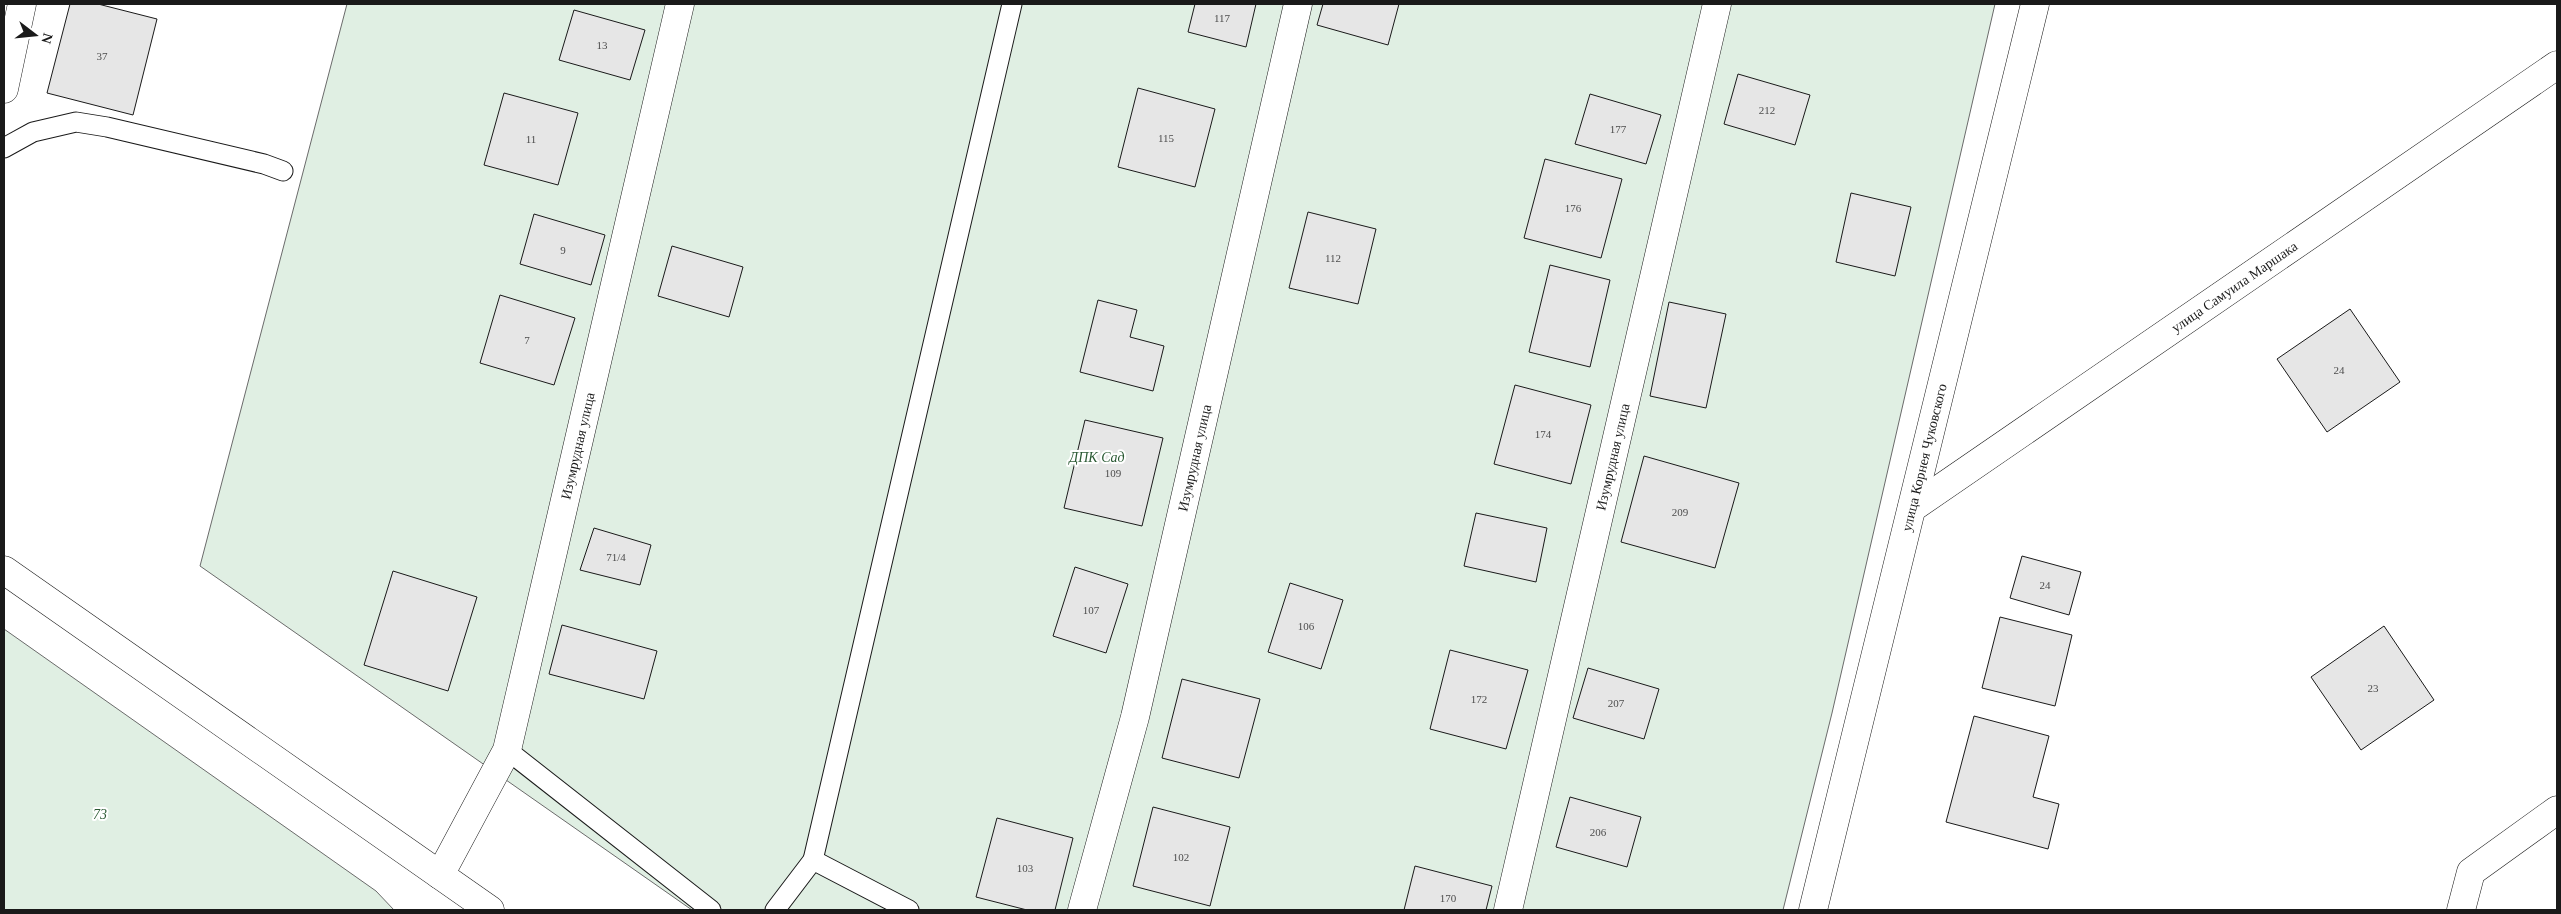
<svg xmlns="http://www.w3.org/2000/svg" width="2561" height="914" font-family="Georgia,serif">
<rect width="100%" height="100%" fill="#fff"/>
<g fill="#e0efe3" stroke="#6a6a6a">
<path d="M 347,4 L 1995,4 L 1832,713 L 1783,910 L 692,910 L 200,566 Z"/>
<path d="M 4,629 L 376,891 L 394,910 L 4,910 Z"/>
</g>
<g fill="#e6e6e6" stroke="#1a1a1a">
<path d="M 70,4 L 98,4 L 157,19 L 133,115 L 47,93 Z"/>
<path d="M 1195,4 L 1256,4 L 1246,47 L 1188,32 Z"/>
<path d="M 1323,4 L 1399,4 L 1388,45 L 1317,25 Z"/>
<path d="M 574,10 L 645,30 L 630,80 L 559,60 Z"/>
<path d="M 1738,74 L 1810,95 L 1795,145 L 1724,124 Z"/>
<path d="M 1138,88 L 1215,109 L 1195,187 L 1118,167 Z"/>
<path d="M 504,93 L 578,113 L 558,185 L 484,165 Z"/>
<path d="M 1590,94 L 1661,115 L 1646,164 L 1575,144 Z"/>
<path d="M 1545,159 L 1622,179 L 1601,258 L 1524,238 Z"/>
<path d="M 1851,193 L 1911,207 L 1895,276 L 1836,262 Z"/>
<path d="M 1308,212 L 1376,229 L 1358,304 L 1289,288 Z"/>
<path d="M 534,214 L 605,235 L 591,285 L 520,264 Z"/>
<path d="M 672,246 L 743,267 L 729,317 L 658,296 Z"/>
<path d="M 1550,265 L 1610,280 L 1590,367 L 1529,352 Z"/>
<path d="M 500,295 L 575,318 L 554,385 L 480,363 Z"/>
<path d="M 1098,300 L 1137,310 L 1130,337 L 1164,346 L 1153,391 L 1080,372 Z"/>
<path d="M 1669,302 L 1726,314 L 1706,408 L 1650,396 Z"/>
<path d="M 2350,309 L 2400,382 L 2327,432 L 2277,359 Z"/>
<path d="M 1515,385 L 1591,405 L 1571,484 L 1494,464 Z"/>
<path d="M 1085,420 L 1163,438 L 1142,526 L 1064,508 Z"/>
<path d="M 1644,456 L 1739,483 L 1715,568 L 1621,542 Z"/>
<path d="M 1476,513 L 1547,528 L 1536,582 L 1464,566 Z"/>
<path d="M 594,528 L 651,545 L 640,585 L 580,570 Z"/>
<path d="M 2022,556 L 2081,572 L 2069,615 L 2010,598 Z"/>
<path d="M 1075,567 L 1128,584 L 1106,653 L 1053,636 Z"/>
<path d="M 393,571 L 477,597 L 448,691 L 364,665 Z"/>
<path d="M 1290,583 L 1343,600 L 1321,669 L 1268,652 Z"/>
<path d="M 2000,617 L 2072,635 L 2055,706 L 1982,688 Z"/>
<path d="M 562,625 L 657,651 L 644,699 L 549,674 Z"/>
<path d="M 2384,626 L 2434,700 L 2361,750 L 2311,677 Z"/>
<path d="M 1450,650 L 1528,670 L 1506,749 L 1430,729 Z"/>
<path d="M 1588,668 L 1659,689 L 1644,739 L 1573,718 Z"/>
<path d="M 1182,679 L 1260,699 L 1239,778 L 1162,758 Z"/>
<path d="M 1974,716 L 2049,736 L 2033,797 L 2059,804 L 2048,849 L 1946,822 Z"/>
<path d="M 1570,797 L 1641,817 L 1627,867 L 1556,847 Z"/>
<path d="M 1153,807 L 1230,827 L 1210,906 L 1133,886 Z"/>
<path d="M 997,818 L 1073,838 L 1055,910 L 1027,910 L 976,897 Z"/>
<path d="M 1415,866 L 1492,886 L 1486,910 L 1404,910 Z"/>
</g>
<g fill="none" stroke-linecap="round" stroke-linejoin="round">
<defs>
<g id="lane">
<path d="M 4,148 L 33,132 L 76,122 L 107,127 L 264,164 L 283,171"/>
<path d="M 507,750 L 711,910"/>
<path d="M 813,860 L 1012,4"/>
<path d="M 775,910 L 813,860 L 909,910"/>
</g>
<g id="street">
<path d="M 4,89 L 22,4"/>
<path id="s1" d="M 1912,508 L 2557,65"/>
<path id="s2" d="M 440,875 L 507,750 L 680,4"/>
<path id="s3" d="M 1082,910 L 1135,717 L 1298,4"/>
<path id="s4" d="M 1508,910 L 1717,4"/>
<path id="s5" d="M 1813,910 L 2035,4"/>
<path d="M 2461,910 L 2471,872 L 2557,810"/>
</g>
<path id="secondary" d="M 4,570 L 490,910"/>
</defs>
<use href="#lane" stroke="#1a1a1a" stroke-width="21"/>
<use href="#street" stroke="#1a1a1a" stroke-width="29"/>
<use href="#secondary" stroke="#1a1a1a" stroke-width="29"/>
<use href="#lane" stroke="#fff" stroke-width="19"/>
<use href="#street" stroke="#fff" stroke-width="28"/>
<use href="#secondary" stroke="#fff" stroke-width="28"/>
</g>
<g text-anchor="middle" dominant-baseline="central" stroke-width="4" stroke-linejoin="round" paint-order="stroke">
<g font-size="11" fill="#4d4d4d">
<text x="1222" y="18">117</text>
<text x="602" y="45">13</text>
<text x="102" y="56">37</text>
<text x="1767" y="110">212</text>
<text x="1618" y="129">177</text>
<text x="1166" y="138">115</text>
<text x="531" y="139">11</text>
<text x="1573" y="208">176</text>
<text x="563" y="250">9</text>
<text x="1333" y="258">112</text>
<text x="527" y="340">7</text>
<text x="2339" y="370">24</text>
<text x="1543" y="434">174</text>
<text x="1113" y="473">109</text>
<text x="1680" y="512">209</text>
<text x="616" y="557">71/4</text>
<text x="2045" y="585">24</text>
<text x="1091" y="610">107</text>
<text x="1306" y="626">106</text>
<text x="2373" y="688">23</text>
<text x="1479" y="699">172</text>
<text x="1616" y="703">207</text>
<text x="1598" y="832">206</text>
<text x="1181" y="857">102</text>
<text x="1025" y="868">103</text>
<text x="1448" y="898">170</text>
</g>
<g font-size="14" fill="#1a1a1a" stroke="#fff">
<text stroke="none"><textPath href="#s1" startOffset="391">улица Самуила Маршака</textPath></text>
<text stroke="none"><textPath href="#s2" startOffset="454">Изумрудная улица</textPath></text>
<text stroke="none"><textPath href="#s4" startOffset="465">Изумрудная улица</textPath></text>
<text stroke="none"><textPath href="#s5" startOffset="466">улица Корнея Чуковского</textPath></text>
<text stroke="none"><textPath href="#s3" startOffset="466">Изумрудная улица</textPath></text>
</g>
<g font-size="14" font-style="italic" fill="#2b5a34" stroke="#fff">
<text x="1097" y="457">ДПК Сад</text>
<text x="100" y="814">73</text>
</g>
</g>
<rect width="2561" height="914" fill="none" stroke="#1a1a1a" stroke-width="10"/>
<g transform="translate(35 35) rotate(106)" stroke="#ffffff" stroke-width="4" paint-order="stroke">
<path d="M0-4L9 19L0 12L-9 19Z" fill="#1a1a1a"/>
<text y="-8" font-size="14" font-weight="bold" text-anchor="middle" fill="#1a1a1a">N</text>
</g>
</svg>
